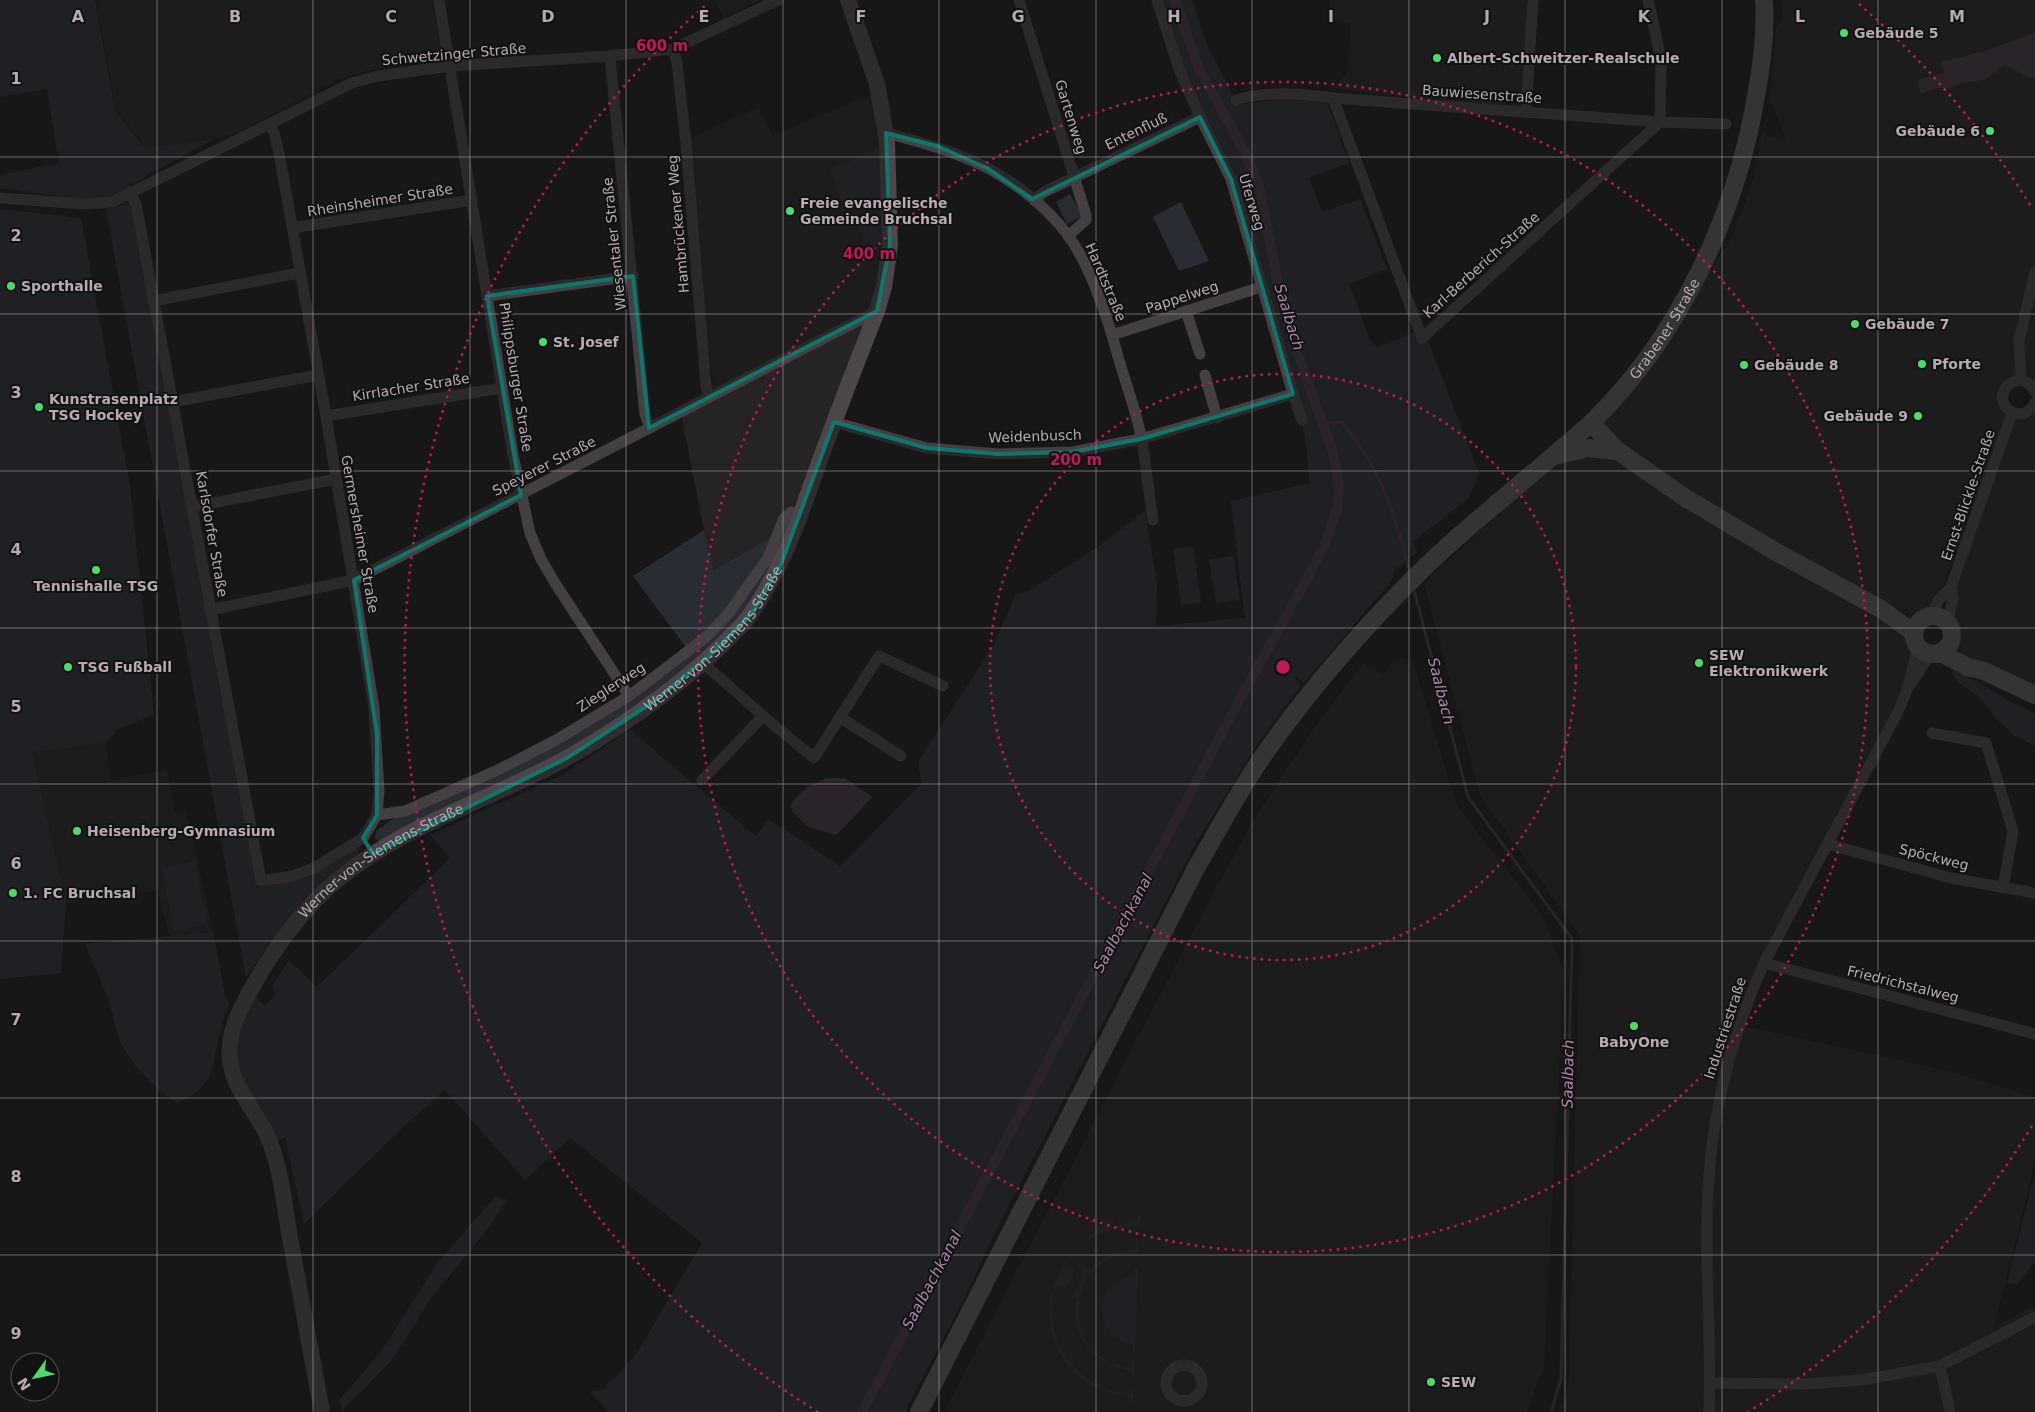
<svg xmlns="http://www.w3.org/2000/svg" width="2035" height="1412" font-family="'DejaVu Sans',sans-serif">
<rect width="100%" height="100%" fill="#181717"/>
<g fill="#252324">
<path d="M 96,0 L 433,0 L 442,52 L 436,58 L 374,69 L 338,79 L 243,131 L 214,139 L 146,148 L 116,109 Z"/>
<path d="M 715,0 L 759,0 L 724,18 Z"/>
<path d="M 1330,0 L 1528,0 L 1523,109 L 1333,88 L 1347,73 L 1351,24 L 1330,19 Z"/>
<path d="M 1781,0 L 2035,0 L 2035,265 L 2018,339 L 2019,377 L 2003,388 L 2012,415 L 2035,408 L 2035,695 L 1951,648 L 1953,629 L 1943,613 L 1977,515 L 1930,609 L 1922,609 L 1909,615 L 1743,529 L 1635,461 L 1596,423 L 1697,292 L 1733,235 L 1754,177 L 1762,134 L 1786,140 L 1770,99 L 1776,28 L 1783,20 Z"/>
<path d="M 872,95 L 882,152 L 883,263 L 874,302 L 851,362 L 822,430 L 800,496 L 770,539 L 712,570 L 679,404 L 713,385 L 688,140 L 759,107 L 772,136 Z"/>
<path d="M 2035,277 L 2035,389 L 2022,379 L 2020,340 Z"/>
<path d="M 1602,453 L 1914,639 L 1921,652 L 1739,1025 L 1944,1070 L 2035,1097 L 2035,1162 L 1994,1328 L 2035,1305 L 2035,1412 L 1559,1412 L 1569,1381 L 1580,935 L 1480,795 L 1424,583 L 1556,460 Z"/>
<path d="M 1401,658 L 1413,662 L 1457,806 L 1542,915 L 1564,972 L 1544,1365 L 1527,1412 L 944,1412 L 1187,943 L 1251,824 L 1314,728 L 1363,663 L 1384,675 L 1390,664 Z"/>
<path d="M 106,743 L 111,781 L 167,770 L 175,812 L 186,811 L 213,932 L 169,936 L 158,890 L 66,902 L 32,752 Z"/>
</g>
<g fill="#292c32">
<path d="M 0,0 L 95,0 L 115,110 L 141,144 L 146,148 L 214,139 L 149,174 L 122,191 L 96,201 L 0,188 L 0,175 L 59,163 L 47,89 L 0,97 Z"/>
<path d="M 1162,0 L 1193,0 L 1204,38 L 1238,105 L 1281,99 L 1327,103 L 1349,163 L 1309,178 L 1322,212 L 1360,199 L 1387,269 L 1349,284 L 1370,340 L 1377,348 L 1423,328 L 1479,473 L 1469,498 L 1413,541 L 1417,552 L 1394,571 L 1392,580 L 1304,683 L 1297,677 L 1295,678 L 1300,687 L 1256,746 L 1197,841 L 991,1240 L 970,1287 L 905,1412 L 610,1412 L 590,1392 L 607,1388 L 608,1381 L 615,1378 L 637,1353 L 702,1243 L 570,1138 L 525,1180 L 445,1090 L 405,1125 L 304,1224 L 285,1137 L 276,1142 C 246,1085 219,1059 256,997 L 265,1006 L 276,994 L 272,987 L 289,960 L 317,987 L 450,858 L 430,835 L 562,775 L 630,730 L 756,836 L 769,819 L 840,866 L 922,783 L 918,762 L 995,642 L 1016,594 L 1027,592 L 1099,546 L 1145,511 L 1157,583 L 1156,626 L 1245,618 L 1231,501 L 1310,483 L 1305,438 L 1296,394 L 1246,214 L 1190,87 Z"/>
<path d="M 879,148 L 881,198 L 852,209 L 850,206 L 845,208 L 830,170 Z"/>
<path d="M 1070,194 L 1082,216 L 1067,224 L 1056,202 Z"/>
<path d="M 1181,202 L 1209,261 L 1179,271 L 1153,217 Z"/>
<path d="M 131,204 L 257,887 C 296,884 323,868 355,848 L 359,850 L 358,855 L 305,899 L 267,947 L 246,978 L 106,209 Z"/>
<path d="M 0,209 L 81,218 L 130,486 L 154,714 L 116,730 L 106,743 L 32,752 L 66,902 L 61,973 L 0,979 Z"/>
<path d="M 880,209 L 880,242 L 868,248 L 856,219 Z"/>
<path d="M 801,513 L 742,626 L 567,758 L 379,841 L 375,838 L 377,830 L 405,811 L 556,740 L 688,650 L 633,576 L 704,530 L 713,570 L 776,535 L 784,518 Z"/>
<path d="M 1193,546 L 1201,602 L 1181,605 L 1173,549 Z"/>
<path d="M 1233,556 L 1240,600 L 1216,603 L 1209,560 Z"/>
<path d="M 1955,669 L 2015,704 L 2035,714 L 2035,746 L 2015,736 L 1999,721 L 1976,694 L 1959,683 L 1952,673 Z"/>
<path d="M 195,862 L 207,924 L 174,931 L 162,868 Z"/>
<path d="M 213,932 L 226,999 L 230,1003 L 224,1017 L 210,1076 C 203,1087 190,1098 177,1103 C 155,1088 132,1066 120,1041 C 116,1031 114,1019 111,1008 C 104,987 94,966 85,944 Z"/>
<path d="M 2035,1175 L 2035,1261 L 2017,1285 L 2007,1282 Z"/>
<path d="M 496,1196 L 507,1200 L 486,1231 L 427,1303 L 410,1333 L 390,1362 L 342,1411 L 340,1399 L 381,1352 L 438,1262 Z"/>
<path d="M 1138,1215 L 1140,1216 L 1138,1232 L 1137,1225 C 1113,1227 1072,1239 1066,1267 L 1073,1268 L 1073,1280 L 1065,1288 L 1059,1285 C 1052,1293 1051,1304 1052,1314 C 1053,1358 1089,1390 1131,1395 L 1131,1388 L 1133,1388 L 1133,1404 L 1131,1404 L 1131,1397 C 1039,1387 1021,1280 1097,1232 L 1094,1226 L 1104,1225 L 1112,1219 L 1115,1225 L 1137,1222 Z"/>
<path d="M 1137,1242 L 1139,1243 L 1137,1259 L 1136,1252 C 1062,1255 1059,1363 1132,1368 L 1132,1361 L 1134,1361 L 1134,1377 L 1132,1378 L 1132,1371 C 1093,1364 1072,1338 1076,1299 L 1070,1297 L 1080,1284 L 1083,1267 L 1089,1271 C 1101,1256 1117,1251 1136,1249 Z"/>
<path d="M 1135,1268 L 1138,1268 L 1135,1352 L 1133,1352 L 1133,1345 C 1091,1334 1091,1282 1135,1275 Z"/>
</g>
<g fill="#403140">
<path d="M 2035,33 L 2035,78 L 2029,77 L 2006,66 L 2000,68 L 1987,78 L 1980,81 L 1965,82 L 1949,88 L 1936,88 L 1921,94 L 1917,80 L 1944,73 L 1941,62 L 1985,51 Z"/>
<path d="M 826,778 L 845,778 L 872,797 L 854,817 L 836,835 L 808,827 L 792,811 L 791,803 L 807,787 Z"/>
</g>
<g fill="none" stroke-linecap="round" stroke-linejoin="round">
<g stroke="#403140" stroke-width="3">
<path d="M 1322,423 L 1342,422 C 1382,470 1395,514 1410,573"/>
<path d="M 1413,586 L 1468,797 L 1572,939 L 1561,1379 L 1551,1412"/>
</g>
<path stroke="#403140" stroke-width="10" d="M 862,1412 L 1242,695 L 1308,577 L 1325,544 L 1337,509 L 1339,489 L 1337,471 L 1331,447 L 1295,346 L 1279,289 L 1259,185 L 1246,154 L 1199,69 L 1175,0"/>
<g stroke="#443f42" stroke-width="11">
<path d="M 439,0 L 502,388 L 513,455 L 530,533 L 541,559 L 555,583 L 629,696"/>
<path d="M 1019,0 L 1086,215 L 1086,220 L 1068,236"/>
<path d="M 1157,0 L 1179,69 L 1200,117 L 1231,179 L 1293,394 L 1302,420"/>
<path d="M 673,49 L 677,63 L 686,144 L 706,386 L 710,396"/>
<path d="M 610,56 L 645,414 L 650,428"/>
<path d="M 1333,98 L 1422,338 L 1660,122 L 1661,59 L 1648,0"/>
<path d="M 1236,100 C 1268,90 1301,94 1333,98 L 1660,122 L 1726,124"/>
<path d="M 1526,112 L 1533,0"/>
<path d="M 886,133 C 932,145 979,158 1018,187 C 1041,204 1064,226 1078,251 C 1097,284 1109,323 1119,360 C 1127,387 1137,414 1142,441 C 1146,467 1149,493 1153,520"/>
<path d="M 130,192 L 136,204 L 261,881 L 293,876 L 314,868 L 363,838 L 377,815 L 379,790 L 374,708 L 326,416 L 279,153 L 274,133 L 269,124"/>
<path d="M 0,198 L 86,204 L 112,202 L 352,83 L 378,76 L 450,66 L 610,56 L 673,49 L 778,0"/>
<path d="M 1034,200 L 1044,192 L 1200,117"/>
<path d="M 292,228 L 472,200"/>
<path d="M 487,296 L 633,276"/>
<path d="M 153,301 L 299,273"/>
<path d="M 1186,311 L 1200,354"/>
<path d="M 1112,335 L 1261,287"/>
<path d="M 1205,375 L 1217,418"/>
<path d="M 2021,380 L 2019,340 L 2035,272"/>
<path d="M 2035,392 C 2027,374 2004,379 2002,398 C 2006,416 2026,420 2035,403"/>
<path d="M 172,402 L 318,375"/>
<path d="M 326,416 L 502,388"/>
<path d="M 834,422 L 927,448 L 998,454 L 1072,452 L 1141,439 L 1293,394"/>
<path d="M 192,507 L 336,479"/>
<path d="M 210,610 L 354,580 L 877,311"/>
<path d="M 1930,617 L 1938,601 L 1951,587"/>
<path d="M 1947,623 L 1953,599 L 1951,587 L 2012,413"/>
<path d="M 702,662 L 763,716 L 814,758 L 879,656 L 943,686"/>
<path d="M 1911,684 L 1930,654"/>
<path d="M 841,718 L 901,756"/>
<path d="M 1932,733 L 1986,743 L 2013,831 L 2003,888"/>
<path d="M 702,780 L 763,716"/>
<path d="M 377,815 L 405,811 L 500,769 L 556,740 L 629,696 L 705,638 L 728,614 L 768,558 L 784,518 L 791,512 L 801,513"/>
<path d="M 1827,844 L 1951,878 L 2035,893"/>
<path d="M 1764,963 L 2035,1034"/>
<circle cx="1184" cy="1383" r="18"/>
<path d="M 1940,1366 L 1950,1412"/>
<path d="M 1710,1383 L 1806,1384 L 1862,1380 L 1940,1366 L 2035,1317"/>
<path d="M 1709,1412 C 1712,1333 1703,1254 1709,1176 C 1714,1101 1734,1031 1764,963 L 1898,712 L 1907,690 L 1918,647"/>
</g>
<path stroke="#4c464b" stroke-width="16" id="s1" d="M 322,1412 C 311,1354 301,1296 290,1238 C 284,1204 281,1166 267,1135 C 252,1104 226,1082 230,1045 C 232,1020 247,996 260,974 C 280,940 305,908 335,882 C 402,825 490,800 565,759 C 626,725 693,677 740,627 C 750,617 757,605 764,593 C 791,548 806,498 824,449 C 841,403 859,357 877,311 L 884,287 L 890,245 L 887,141 L 877,84 L 848,0"/>
<g stroke="#5b5459" stroke-width="18">
<path d="M 1591,423 L 1618,451 L 1684,497 L 1778,553 L 1881,609 L 1914,633"/>
<path d="M 1554,456 L 1588,448 L 1618,451"/>
<circle cx="1933" cy="635" r="19"/>
<path d="M 1940,653 L 1968,667 L 1984,671 L 2035,695"/>
<path id="s2" d="M 919,1412 L 1195,870 C 1217,832 1237,794 1261,759 C 1303,698 1351,642 1402,590 C 1447,543 1498,503 1547,461 C 1562,448 1577,436 1592,422 C 1679,337 1736,216 1756,96 C 1762,65 1766,32 1764,0"/>
</g>
</g>
<path d="M0 0H2035V1412H0ZM 1200,117 L 1231,179 L 1293,394 L 1141,439 L 1072,452 L 998,454 L 927,448 L 834,422 L 781,564 L 753,612 L 716,650 L 653,702 L 567,758 L 373,854 L 363,838 L 377,815 L 377,735 L 354,580 L 521,495 L 487,296 L 633,276 L 649,428 L 877,311 L 890,245 L 886,133 L 937,146 L 987,168 L 1032,199 Z" fill="#181717" fill-opacity=".55" fill-rule="evenodd"/>
<path fill="none" stroke="#0f766e" stroke-width="4" stroke-linejoin="round" d="M 1200,117 L 1231,179 L 1293,394 L 1141,439 L 1072,452 L 998,454 L 927,448 L 834,422 L 781,564 L 753,612 L 716,650 L 653,702 L 567,758 L 373,854 L 363,838 L 377,815 L 377,735 L 354,580 L 521,495 L 487,296 L 633,276 L 649,428 L 877,311 L 890,245 L 886,133 L 937,146 L 987,168 L 1032,199 Z"/>
<path fill="none" stroke="#b7aab3" stroke-width="1" stroke-opacity="0.55" d="M 157,0 L 157,1412M 313,0 L 313,1412M 470,0 L 470,1412M 626,0 L 626,1412M 783,0 L 783,1412M 939,0 L 939,1412M 1096,0 L 1096,1412M 1252,0 L 1252,1412M 1409,0 L 1409,1412M 1565,0 L 1565,1412M 1722,0 L 1722,1412M 1878,0 L 1878,1412M 0,157 L 2035,157M 0,314 L 2035,314M 0,471 L 2035,471M 0,628 L 2035,628M 0,784 L 2035,784M 0,941 L 2035,941M 0,1098 L 2035,1098M 0,1255 L 2035,1255"/>
<g fill="none" stroke="#c2185b" stroke-width="2.5" stroke-dasharray="2.5 5">
<circle cx="1283" cy="667" r="293"/>
<circle cx="1283" cy="667" r="585"/>
<path d="M2032 1126A878 878 0 0 1 1748 1412M818 1412A878 878 0 0 1 707 4M1859 4A878 878 0 0 1 2032 208"/>
</g>
<g fill="#4add6b" stroke="#131212" stroke-width="2">
<circle cx="1844" cy="33" r="5"/>
<circle cx="1437" cy="58" r="5"/>
<circle cx="1990" cy="131" r="5"/>
<circle cx="790" cy="211" r="5"/>
<circle cx="11" cy="286" r="5"/>
<circle cx="1855" cy="324" r="5"/>
<circle cx="543" cy="342" r="5"/>
<circle cx="1922" cy="364" r="5"/>
<circle cx="1744" cy="365" r="5"/>
<circle cx="39" cy="407" r="5"/>
<circle cx="1918" cy="416" r="5"/>
<circle cx="96" cy="570" r="5"/>
<circle cx="1699" cy="663" r="5"/>
<circle cx="68" cy="667" r="5"/>
<circle cx="77" cy="831" r="5"/>
<circle cx="13" cy="893" r="5"/>
<circle cx="1634" cy="1026" r="5"/>
<circle cx="1431" cy="1382" r="5"/>
</g>
<g text-anchor="middle" dominant-baseline="central" stroke-width="4" stroke-linejoin="round" paint-order="stroke">
<g font-size="14" font-weight="bold" fill="#b7aab3" stroke="#131212" text-anchor="start">
<text x="1854" y="33">Gebäude 5</text>
<text x="1447" y="58">Albert-Schweitzer-Realschule</text>
<text x="1980" y="131" text-anchor="end">Gebäude 6</text>
<text x="800" y="203">Freie evangelische<tspan x="800" dy="16">Gemeinde Bruchsal</tspan></text>
<text x="21" y="286">Sporthalle</text>
<text x="1865" y="324">Gebäude 7</text>
<text x="553" y="342">St. Josef</text>
<text x="1932" y="364">Pforte</text>
<text x="1754" y="365">Gebäude 8</text>
<text x="49" y="399">Kunstrasenplatz<tspan x="49" dy="16">TSG Hockey</tspan></text>
<text x="1908" y="416" text-anchor="end">Gebäude 9</text>
<text x="96" y="586" text-anchor="middle">Tennishalle TSG</text>
<text x="1709" y="655">SEW<tspan x="1709" dy="16">Elektronikwerk</tspan></text>
<text x="78" y="667">TSG Fußball</text>
<text x="87" y="831">Heisenberg-Gymnasium</text>
<text x="23" y="893">1. FC Bruchsal</text>
<text x="1634" y="1042" text-anchor="middle">BabyOne</text>
<text x="1441" y="1382">SEW</text>
</g>
<g font-size="14" fill="#b7aab3" stroke="#131212">
<text transform="translate(454 54) rotate(-5)">Schwetzinger Straße</text>
<text transform="translate(1482 94) rotate(4)">Bauwiesenstraße</text>
<text transform="translate(1071 117) rotate(73)">Gartenweg</text>
<text transform="translate(1136 131) rotate(-26)">Entenfluß</text>
<text transform="translate(380 200) rotate(-9)">Rheinsheimer Straße</text>
<text transform="translate(1252 202) rotate(73)">Uferweg</text>
<text transform="translate(678 224) rotate(-95)">Hambrückener Weg</text>
<text transform="translate(614 244) rotate(-96)">Wiesentaler Straße</text>
<text transform="translate(1481 265) rotate(-42)">Karl-Berberich-Straße</text>
<text transform="translate(1106 282) rotate(67)">Hardtstraße</text>
<text transform="translate(1182 297) rotate(-18)">Pappelweg</text>
<text stroke="none"><textPath href="#s2" startOffset="1330">Grabener Straße</textPath></text>
<text transform="translate(516 377) rotate(81)">Philippsburger Straße</text>
<text transform="translate(411 387) rotate(-9)">Kirrlacher Straße</text>
<text transform="translate(1035 436) rotate(-2)">Weidenbusch</text>
<text transform="translate(544 466) rotate(-27)">Speyerer Straße</text>
<text transform="translate(1968 495) rotate(-71)">Ernst-Blickle-Straße</text>
<text transform="translate(212 534) rotate(80)">Karlsdorfer Straße</text>
<text transform="translate(360 534) rotate(80)">Germersheimer Straße</text>
<text stroke="none"><textPath href="#s1" startOffset="1034">Werner-von-Siemens-Straße</textPath></text>
<text transform="translate(611 687) rotate(-33)">Zieglerweg</text>
<text transform="translate(1934 857) rotate(14)">Spöckweg</text>
<text stroke="none"><textPath href="#s1" startOffset="629">Werner-von-Siemens-Straße</textPath></text>
<text transform="translate(1903 984) rotate(14)">Friedrichstalweg</text>
<text transform="translate(1725 1028) rotate(-72)">Industriestraße</text>
</g>
<g font-size="15" font-style="italic" fill="#ad85ac" stroke="#131212">
<text transform="translate(1289 317) rotate(73)">Saalbach</text>
<text transform="translate(1441 691) rotate(76)">Saalbach</text>
<text transform="translate(1123 923) rotate(-62)">Saalbachkanal</text>
<text transform="translate(1568 1074) rotate(-89)">Saalbach</text>
<text transform="translate(932 1280) rotate(-62)">Saalbachkanal</text>
</g>
</g>
<g font-size="16" text-anchor="middle" font-weight="bold" fill="#b7aab3" stroke="#131212" stroke-width="4" stroke-linejoin="round" paint-order="stroke">
<text x="78" y="22">A</text>
<text x="235" y="22">B</text>
<text x="391" y="22">C</text>
<text x="548" y="22">D</text>
<text x="704" y="22">E</text>
<text x="861" y="22">F</text>
<text x="1018" y="22">G</text>
<text x="1174" y="22">H</text>
<text x="1331" y="22">I</text>
<text x="1487" y="22">J</text>
<text x="1644" y="22">K</text>
<text x="1800" y="22">L</text>
<text x="1957" y="22">M</text>
<text x="16" y="84">1</text>
<text x="16" y="241">2</text>
<text x="16" y="398">3</text>
<text x="16" y="555">4</text>
<text x="16" y="712">5</text>
<text x="16" y="869">6</text>
<text x="16" y="1025">7</text>
<text x="16" y="1182">8</text>
<text x="16" y="1339">9</text>
</g>
<circle cx="1283" cy="667" r="8" fill="#c2185b" stroke="#131212" stroke-width="2.5"/>
<g font-size="15" text-anchor="middle" font-weight="bold" fill="#c2185b" stroke="#131212" stroke-width="4" stroke-linejoin="round" paint-order="stroke">
<text x="662" y="51">600 m</text>
<text x="869" y="259">400 m</text>
<text x="1076" y="465">200 m</text>
</g>
<g transform="translate(35 1377) rotate(237)"><circle r="24" fill="#131212" stroke="#554f52"/>
<path d="M0-4L9 19L0 12L-9 19Z" fill="#4add6b"/>
<text y="-8" font-size="14" font-weight="bold" text-anchor="middle" fill="#b7aab3">N</text>
</g>
</svg>
